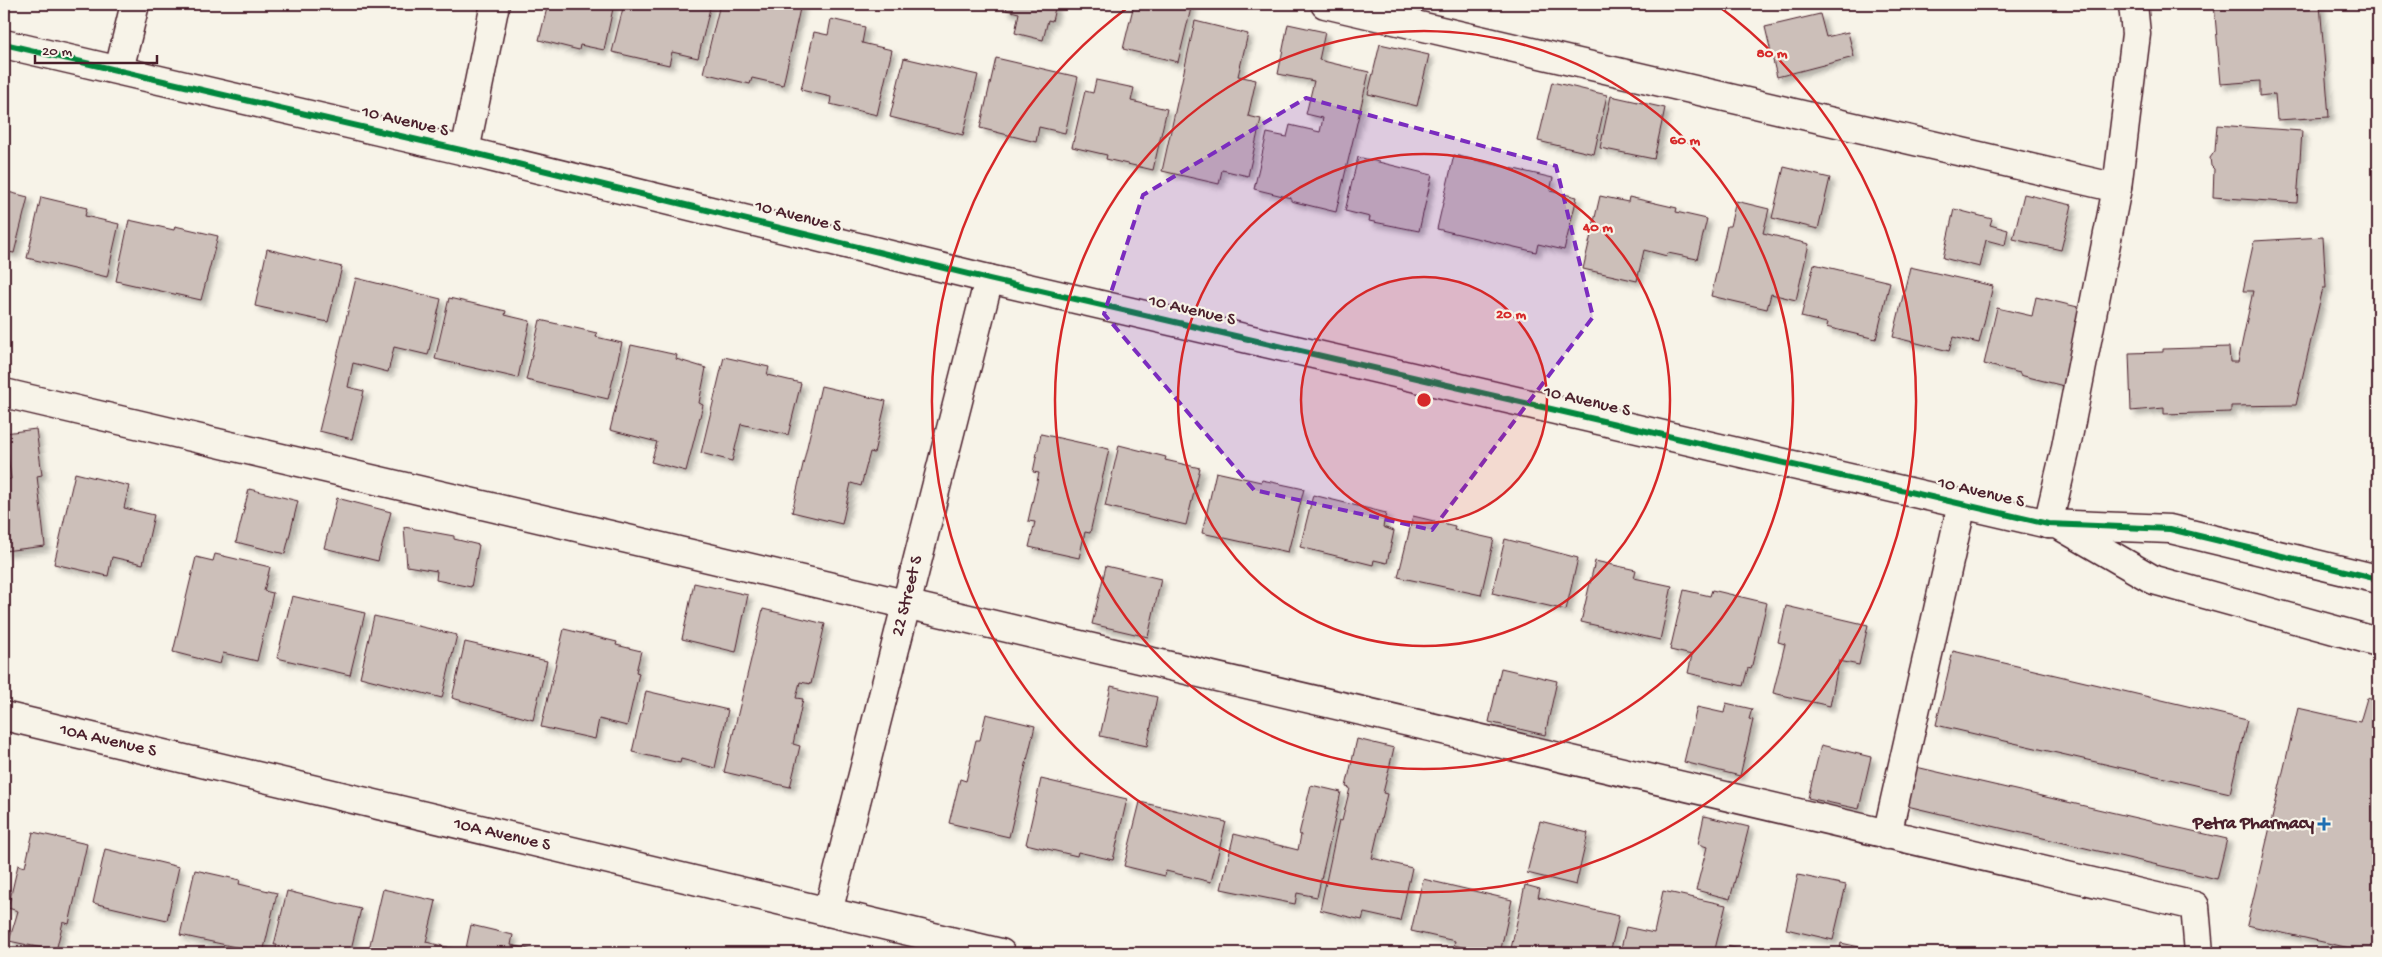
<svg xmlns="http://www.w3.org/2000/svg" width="2382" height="957" font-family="'Gochi Hand',sans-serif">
<defs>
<filter id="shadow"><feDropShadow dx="4.5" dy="4.5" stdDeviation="2.5" flood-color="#0004"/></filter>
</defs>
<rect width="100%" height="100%" fill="#f7f3e8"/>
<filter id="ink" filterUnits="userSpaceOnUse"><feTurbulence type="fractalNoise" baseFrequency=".02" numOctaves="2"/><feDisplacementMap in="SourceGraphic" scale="10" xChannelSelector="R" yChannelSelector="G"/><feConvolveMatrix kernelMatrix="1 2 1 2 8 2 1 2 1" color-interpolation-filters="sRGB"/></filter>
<g filter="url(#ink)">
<g fill="#ccbfb9" stroke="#4a1f2b" filter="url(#shadow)">
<path d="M 548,4 L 614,4 L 604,50 L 580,45 L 579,50 L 539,40 Z"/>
<path d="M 624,4 L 711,4 L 698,58 L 672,52 L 669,65 L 612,52 Z"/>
<path d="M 720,4 L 801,4 L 783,85 L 752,78 L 750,84 L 703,73 Z"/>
<path d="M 1007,4 L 1056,4 L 1052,21 L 1048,20 L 1043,40 L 1015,33 L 1019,13 L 1006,10 Z"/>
<path d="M 1134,4 L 1192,4 L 1178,62 L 1123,49 Z"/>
<path d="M 2214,4 L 2320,4 L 2329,117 L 2277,120 L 2275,94 L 2260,96 L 2260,81 L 2221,84 Z"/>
<path d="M 1820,14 L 1826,37 L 1848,32 L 1854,57 L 1777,77 L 1765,27 Z"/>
<path d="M 831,19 L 865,27 L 862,43 L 892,50 L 877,115 L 830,104 L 831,97 L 801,90 L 814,32 L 828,35 Z"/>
<path d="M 1195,21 L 1248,34 L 1238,76 L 1256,80 L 1248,116 L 1261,119 L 1248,176 L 1222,170 L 1219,184 L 1162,171 Z"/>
<path d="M 1288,24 L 1325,32 L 1319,60 L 1369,72 L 1336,212 L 1291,201 L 1291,198 L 1254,189 L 1267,133 L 1287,137 L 1290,125 L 1320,132 L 1323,118 L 1306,114 L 1314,81 L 1278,74 Z"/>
<path d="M 1380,44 L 1429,55 L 1417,106 L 1368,94 Z"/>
<path d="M 904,58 L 978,75 L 963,135 L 890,117 Z"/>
<path d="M 996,58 L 1078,77 L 1065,133 L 1039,127 L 1036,142 L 980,128 Z"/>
<path d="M 1096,80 L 1134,88 L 1131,101 L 1167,109 L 1153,170 L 1106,159 L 1107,155 L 1072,147 L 1085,91 L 1093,93 Z"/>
<path d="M 1552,82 L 1607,95 L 1594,154 L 1538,141 Z"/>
<path d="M 1611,96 L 1665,108 L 1654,159 L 1600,148 Z"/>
<path d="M 2217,125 L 2302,131 L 2297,203 L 2213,197 L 2214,169 L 2211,166 L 2210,158 L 2215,151 Z"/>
<path d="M 1454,155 L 1553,178 L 1550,191 L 1577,197 L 1564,250 L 1538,244 L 1536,252 L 1437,229 Z"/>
<path d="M 1358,157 L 1432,175 L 1419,231 L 1369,221 L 1370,217 L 1345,211 Z"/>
<path d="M 1784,167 L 1830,178 L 1818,229 L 1772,218 Z"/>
<path d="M 4,191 L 28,197 L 14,253 L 4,251 Z"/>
<path d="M 2024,194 L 2072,205 L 2061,250 L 2013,239 Z"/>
<path d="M 1600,196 L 1628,202 L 1629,197 L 1677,208 L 1676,212 L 1707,219 L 1697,259 L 1668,253 L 1667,256 L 1644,250 L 1637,281 L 1583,269 Z"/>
<path d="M 41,197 L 87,208 L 85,216 L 119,224 L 107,277 L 27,258 Z"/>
<path d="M 1736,201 L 1769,209 L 1763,233 L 1809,244 L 1796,300 L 1771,294 L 1767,309 L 1711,296 L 1727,226 L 1730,226 Z"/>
<path d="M 1954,209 L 1992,219 L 1990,225 L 2008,230 L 2005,245 L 1986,240 L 1980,267 L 1943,258 Z"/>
<path d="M 129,220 L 174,230 L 175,226 L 218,236 L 201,300 L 116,281 Z"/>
<path d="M 2323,237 L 2326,288 L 2323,288 L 2296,405 L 2231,406 L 2231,412 L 2164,414 L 2164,408 L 2131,411 L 2129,353 L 2163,352 L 2163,349 L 2229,347 L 2230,362 L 2238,362 L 2253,291 L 2243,291 L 2254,241 Z"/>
<path d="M 267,249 L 342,267 L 328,322 L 255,306 Z"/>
<path d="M 1814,264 L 1890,282 L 1876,339 L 1826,327 L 1827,323 L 1801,317 Z"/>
<path d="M 1910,267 L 1993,286 L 1979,343 L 1953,337 L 1949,351 L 1893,337 Z"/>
<path d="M 356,278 L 441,299 L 428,355 L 394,347 L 388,372 L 353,363 L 348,387 L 364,391 L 352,439 L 319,431 Z"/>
<path d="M 2036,297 L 2082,308 L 2064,386 L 2020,375 L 2020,373 L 1984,364 L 1997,308 L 2032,316 Z"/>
<path d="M 449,298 L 506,311 L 505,315 L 530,321 L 518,378 L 435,359 Z"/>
<path d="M 540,320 L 597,333 L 596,337 L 622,343 L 608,399 L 526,380 Z"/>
<path d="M 631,345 L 677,355 L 676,359 L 706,368 L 699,403 L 703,405 L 686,471 L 651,462 L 657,442 L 610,430 Z"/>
<path d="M 724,357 L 769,367 L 767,375 L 801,383 L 788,435 L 741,424 L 732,461 L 701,453 Z"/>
<path d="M 821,386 L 886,401 L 874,453 L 870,452 L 861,486 L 851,483 L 842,524 L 792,512 Z"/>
<path d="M 36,429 L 42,475 L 37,476 L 45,546 L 4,551 L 4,480 L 11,479 L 5,433 Z"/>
<path d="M 1041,434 L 1109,449 L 1090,533 L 1085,532 L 1079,558 L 1029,547 L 1035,522 L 1028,521 L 1039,473 L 1033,472 Z"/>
<path d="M 1119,445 L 1166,457 L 1165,460 L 1200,468 L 1186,525 L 1105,506 Z"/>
<path d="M 1216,472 L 1261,482 L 1262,480 L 1304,489 L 1288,552 L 1202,533 Z"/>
<path d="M 75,473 L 129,486 L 124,508 L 154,515 L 143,564 L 112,557 L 108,576 L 54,564 Z"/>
<path d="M 249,489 L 298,501 L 285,554 L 236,542 Z"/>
<path d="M 1313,495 L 1386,513 L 1383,527 L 1394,531 L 1387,563 L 1374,560 L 1373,565 L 1300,547 Z"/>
<path d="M 337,498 L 391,512 L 378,561 L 324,548 Z"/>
<path d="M 1413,516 L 1455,526 L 1454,530 L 1494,539 L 1481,595 L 1398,577 Z"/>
<path d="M 404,527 L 454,536 L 454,539 L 479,545 L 471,587 L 436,580 L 437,571 L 407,566 Z"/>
<path d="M 1505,539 L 1578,558 L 1566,610 L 1492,593 Z"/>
<path d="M 215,554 L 270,567 L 264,591 L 273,593 L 257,661 L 223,653 L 220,664 L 173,652 L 196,557 L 213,561 Z"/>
<path d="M 1595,561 L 1636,570 L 1634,578 L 1672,586 L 1660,640 L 1581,622 Z"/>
<path d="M 1106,566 L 1161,579 L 1148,637 L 1092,624 Z"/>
<path d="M 694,583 L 748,595 L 736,652 L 682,639 Z"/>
<path d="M 1684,590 L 1710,596 L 1712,590 L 1767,603 L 1751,669 L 1748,668 L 1743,686 L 1688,673 L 1692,655 L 1670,650 Z"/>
<path d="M 292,596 L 365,613 L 350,675 L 277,658 Z"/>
<path d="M 1786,606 L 1868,625 L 1859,665 L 1839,661 L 1830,706 L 1773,693 L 1785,644 L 1778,642 Z"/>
<path d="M 763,609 L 825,624 L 811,684 L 800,682 L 796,698 L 803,699 L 793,744 L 800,746 L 790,787 L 724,772 Z"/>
<path d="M 374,616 L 457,635 L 442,698 L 360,677 Z"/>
<path d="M 564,629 L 617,642 L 616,645 L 641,651 L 636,672 L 639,673 L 627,726 L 599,719 L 595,739 L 541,727 Z"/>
<path d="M 465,642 L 547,661 L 533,720 L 452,698 Z"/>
<path d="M 1953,651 L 2247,720 L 2230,793 L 1936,725 Z"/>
<path d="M 1501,668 L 1557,681 L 1545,735 L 1489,722 Z"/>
<path d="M 1111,686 L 1157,697 L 1147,746 L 1100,736 Z"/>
<path d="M 646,691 L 728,710 L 715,768 L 681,759 L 680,763 L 632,752 Z"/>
<path d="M 2367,698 L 2378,701 L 2378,928 L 2372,953 L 2247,925 L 2298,708 L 2360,722 Z"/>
<path d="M 1726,703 L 1752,709 L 1749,719 L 1753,720 L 1740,776 L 1684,762 L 1697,707 L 1724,713 Z"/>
<path d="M 986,714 L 1035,726 L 1009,837 L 949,823 L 960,779 L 966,781 L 976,740 L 980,740 Z"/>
<path d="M 1357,739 L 1394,748 L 1383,793 L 1387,794 L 1372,858 L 1412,868 L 1400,921 L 1364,913 L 1362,920 L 1320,910 L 1339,820 L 1342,821 L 1350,788 L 1346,787 Z"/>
<path d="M 1821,745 L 1871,757 L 1859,809 L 1808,798 Z"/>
<path d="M 1916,767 L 2227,839 L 2217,879 L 1907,806 Z"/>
<path d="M 1041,779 L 1127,799 L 1113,860 L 1078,852 L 1077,856 L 1026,844 Z"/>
<path d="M 1311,785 L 1341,792 L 1317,897 L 1297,893 L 1295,904 L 1221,889 L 1234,834 L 1298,850 L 1301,835 L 1299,834 Z"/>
<path d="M 1140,802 L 1226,822 L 1211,882 L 1166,871 L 1165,876 L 1124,866 Z"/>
<path d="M 1704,816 L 1749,827 L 1730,899 L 1696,890 L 1707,847 L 1698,844 Z"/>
<path d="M 1540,821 L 1588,833 L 1576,885 L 1527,873 Z"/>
<path d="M 33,832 L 87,844 L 69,924 L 63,922 L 56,951 L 9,941 L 18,911 L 8,908 L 18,865 L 25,867 Z"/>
<path d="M 105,849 L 179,867 L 167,920 L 93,903 Z"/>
<path d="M 195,870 L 240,880 L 239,884 L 277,893 L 263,953 L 180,935 Z"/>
<path d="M 1798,875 L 1846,885 L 1833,940 L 1786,929 Z"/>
<path d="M 1423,879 L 1512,900 L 1500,953 L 1488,953 L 1454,945 L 1455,941 L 1411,931 Z"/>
<path d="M 1525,885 L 1540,889 L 1538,897 L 1619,916 L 1610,953 L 1510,953 Z"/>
<path d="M 383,889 L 436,901 L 426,942 L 455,949 L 454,953 L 368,953 Z"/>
<path d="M 287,891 L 361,909 L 350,953 L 275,953 L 277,945 L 274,945 Z"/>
<path d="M 1663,891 L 1726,905 L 1714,953 L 1620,953 L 1626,927 L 1654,933 Z"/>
<path d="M 471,925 L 513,935 L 511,945 L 546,953 L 465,953 Z"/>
<path d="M 1841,943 L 1887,953 L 1839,953 Z"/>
<path d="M 1726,946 L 1759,953 L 1725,953 Z"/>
</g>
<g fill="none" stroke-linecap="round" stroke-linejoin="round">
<defs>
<g id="minor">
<path d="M 1325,4 L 2117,188"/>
<path d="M 4,44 L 465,151 L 989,279 L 2048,524 L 2170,529 L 2378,579"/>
<path d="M 119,70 L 135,4"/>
<path d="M 465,151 L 495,4"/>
<path d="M 4,393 L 2195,906 L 2199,953"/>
<path d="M 2048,524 L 2065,452 L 2117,188 L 2136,34 L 2133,4"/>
<path d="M 2064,528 L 2154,580 L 2378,642"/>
<path d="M 4,716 L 1001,953"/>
<path d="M 1887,835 L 1962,504"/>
<path d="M 828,912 L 989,279"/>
</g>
</defs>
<use href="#minor" stroke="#4a1f2b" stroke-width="31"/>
<use href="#minor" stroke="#f7f3e8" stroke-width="28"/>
<defs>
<path id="cycleway" d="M 4,44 L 465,151 L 989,279 L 2048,524 L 2170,529 L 2378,579"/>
</defs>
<use href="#cycleway" stroke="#f7f3e8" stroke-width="9"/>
<use href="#cycleway" stroke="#00873e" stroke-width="6"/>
</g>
</g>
<path fill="#7b2cbf" fill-opacity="0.2" stroke="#7b2cbf" stroke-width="4" stroke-dasharray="10 6" stroke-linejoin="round" d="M 1306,98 L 1556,166 L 1593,317 L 1432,530 L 1254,490 L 1104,314 L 1143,195 Z"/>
<circle cx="1424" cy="400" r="123" fill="#d62828" fill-opacity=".12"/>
<g fill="none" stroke="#d62828" stroke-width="2.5">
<circle cx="1424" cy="400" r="123"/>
<circle cx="1424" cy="400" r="246"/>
<circle cx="1424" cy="400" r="369"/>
<path d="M1717 5A492 492 0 1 1 1131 5"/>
</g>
<path fill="#1f6fb2" stroke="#f7f3e8" stroke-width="2" d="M2321.5 816.5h5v5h5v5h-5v5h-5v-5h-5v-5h5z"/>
<g text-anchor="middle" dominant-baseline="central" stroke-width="4.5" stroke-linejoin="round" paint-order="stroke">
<g font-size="18" fill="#4a1f2b" stroke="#f7f3e8">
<text transform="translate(405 122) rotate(13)">10 Avenue S</text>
<text transform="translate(798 217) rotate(14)">10 Avenue S</text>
<text transform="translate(1192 311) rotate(13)">10 Avenue S</text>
<text transform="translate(1587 402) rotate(13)">10 Avenue S</text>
<text transform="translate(1981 493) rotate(13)">10 Avenue S</text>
<text transform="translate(908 596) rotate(-76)">22 Street S</text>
<text transform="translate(108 741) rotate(13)">10A Avenue S</text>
<text transform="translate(502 835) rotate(13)">10A Avenue S</text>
</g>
<g font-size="18" font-weight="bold" fill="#4a1f2b" stroke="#f7f3e8" text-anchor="end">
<text x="2314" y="824">Petra Pharmacy</text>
</g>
</g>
<circle cx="1424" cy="400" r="8" fill="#d62828" stroke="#f7f3e8" stroke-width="2.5"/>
<g font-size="15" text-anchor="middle" font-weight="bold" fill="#d62828" stroke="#f7f3e8" stroke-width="4.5" stroke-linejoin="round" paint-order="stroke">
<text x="1772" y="57">80 m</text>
<text x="1685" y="144">60 m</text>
<text x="1598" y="231">40 m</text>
<text x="1511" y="318">20 m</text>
</g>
<rect width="2382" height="957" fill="none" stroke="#f7f3e8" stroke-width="20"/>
<rect x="10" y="10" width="2362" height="937" fill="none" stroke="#4a1f2b" stroke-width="2" filter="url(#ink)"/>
<path d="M35 55v8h122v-8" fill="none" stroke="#4a1f2b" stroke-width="2.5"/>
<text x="42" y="55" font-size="15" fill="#4a1f2b" stroke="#f7f3e8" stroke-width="4" paint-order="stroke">20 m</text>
</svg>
